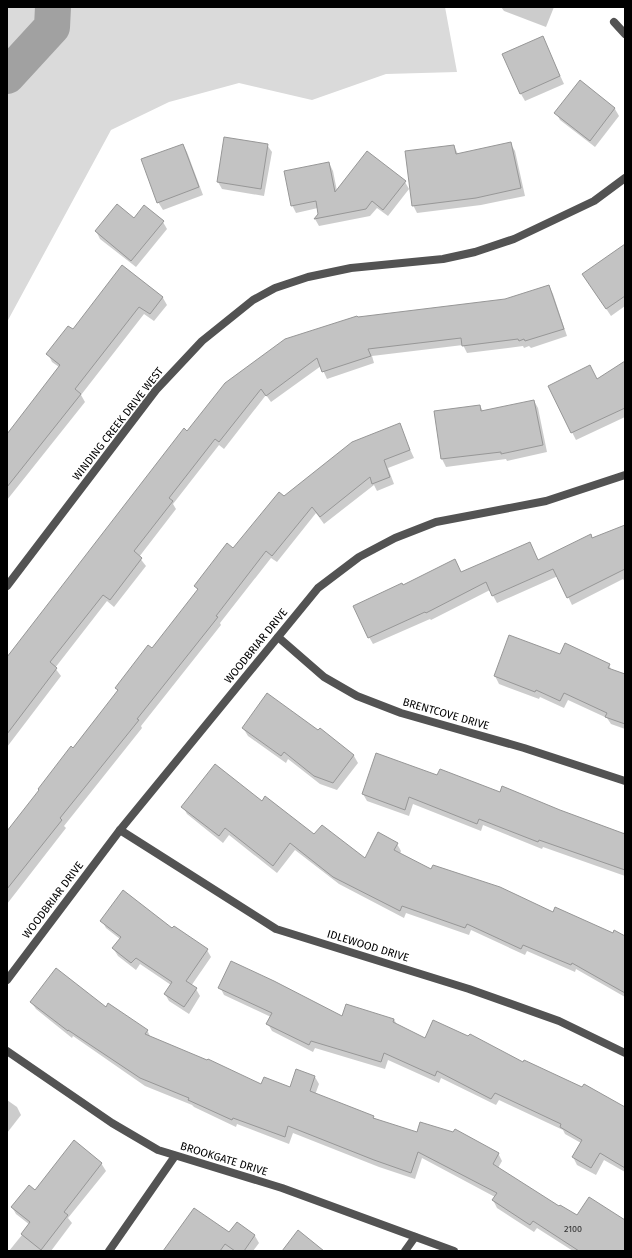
<svg xmlns="http://www.w3.org/2000/svg" width="632" height="1258" font-family="'Fira Sans',sans-serif">
<rect width="100%" height="100%" fill="#fff"/>
<path fill="#dadada" d="M 7,7 L 445,7 L 457,72 L 386,74 L 312,100 L 239,83 L 169,102 L 111,130 L 7,322 Z"/>
<g fill="#0003">
<path d="M 501,7 L 554,7 L 546,27 L 504,11 Z"/>
<path d="M 546,45 L 564,84 L 525,101 L 521,94 Z"/>
<path d="M 580,82 L 615,109 L 619,116 L 595,147 L 560,120 L 556,113 Z"/>
<path d="M 510,143 L 515,151 L 525,196 L 481,205 L 417,213 L 413,205 L 454,146 L 458,154 Z"/>
<path d="M 183,145 L 187,152 L 203,195 L 163,210 L 158,202 Z"/>
<path d="M 267,145 L 272,152 L 264,196 L 222,189 L 218,182 Z"/>
<path d="M 329,163 L 333,171 L 337,191 L 405,182 L 409,189 L 388,216 L 377,208 L 370,216 L 319,226 L 315,219 L 319,214 L 318,208 L 296,213 L 292,205 Z"/>
<path d="M 134,219 L 163,222 L 167,229 L 136,267 L 100,239 L 96,231 Z"/>
<path d="M 625,245 L 625,306 L 611,316 L 583,274 Z"/>
<path d="M 123,266 L 163,298 L 167,305 L 154,321 L 144,314 L 81,395 L 85,402 L 7,500 L 7,435 L 59,367 L 52,362 L 48,354 L 73,331 Z"/>
<path d="M 549,286 L 553,294 L 567,336 L 531,348 L 529,346 L 524,348 L 523,346 L 467,353 L 463,345 L 372,356 L 374,363 L 327,379 L 321,366 L 271,402 L 266,395 L 224,449 L 219,445 L 173,504 L 176,509 L 139,557 L 146,566 L 114,607 L 107,601 L 55,668 L 61,676 L 7,747 L 7,659 L 188,433 L 358,318 L 505,300 Z"/>
<path d="M 625,363 L 625,417 L 576,440 L 549,387 L 597,380 Z"/>
<path d="M 534,401 L 538,408 L 547,452 L 507,461 L 506,459 L 446,467 L 442,459 L 436,412 L 480,406 L 483,411 Z"/>
<path d="M 399,425 L 414,458 L 388,468 L 394,484 L 377,491 L 374,485 L 324,524 L 316,513 L 277,562 L 271,558 L 220,623 L 221,625 L 141,726 L 142,728 L 64,826 L 66,828 L 7,904 L 7,832 L 118,691 L 116,688 L 152,649 L 198,591 L 195,586 L 284,498 Z"/>
<path d="M 625,526 L 625,582 L 623,579 L 572,605 L 558,576 L 497,603 L 490,590 L 431,620 L 430,619 L 373,644 L 369,637 L 403,587 L 461,573 L 538,561 Z"/>
<path d="M 510,637 L 561,656 L 609,665 L 612,671 L 625,675 L 625,729 L 611,724 L 607,718 L 568,700 L 564,708 L 540,697 L 539,699 L 499,684 L 495,676 Z"/>
<path d="M 243,728 L 318,732 L 320,730 L 354,756 L 358,763 L 337,790 L 320,784 L 288,759 L 286,763 L 248,736 Z"/>
<path d="M 438,777 L 559,811 L 623,834 L 625,830 L 625,876 L 543,847 L 542,849 L 483,825 L 481,831 L 413,804 L 409,816 L 367,801 L 363,794 Z"/>
<path d="M 262,802 L 314,836 L 365,860 L 397,844 L 401,851 L 400,854 L 432,871 L 625,937 L 625,997 L 576,969 L 575,972 L 527,951 L 525,955 L 471,930 L 469,935 L 406,913 L 404,918 L 339,884 L 295,850 L 277,873 L 229,835 L 223,843 L 187,814 L 183,807 Z"/>
<path d="M 102,921 L 172,930 L 207,950 L 211,957 L 191,986 L 196,989 L 200,996 L 189,1014 L 169,1001 L 165,994 L 171,985 L 140,964 L 136,970 L 118,956 L 113,948 L 120,939 L 106,928 Z"/>
<path d="M 220,987 L 343,1017 L 394,1019 L 397,1025 L 426,1039 L 524,1063 L 625,1109 L 625,1172 L 604,1160 L 596,1175 L 577,1165 L 573,1157 L 581,1143 L 565,1134 L 563,1130 L 499,1100 L 496,1105 L 441,1078 L 439,1083 L 388,1060 L 385,1069 L 315,1048 L 313,1052 L 272,1031 L 268,1024 L 271,1017 L 224,995 Z"/>
<path d="M 31,1002 L 106,1008 L 147,1030 L 151,1038 L 262,1086 L 291,1088 L 315,1077 L 319,1084 L 315,1095 L 373,1117 L 374,1119 L 417,1133 L 498,1153 L 502,1161 L 498,1168 L 559,1208 L 577,1217 L 625,1221 L 625,1251 L 573,1251 L 537,1228 L 534,1232 L 497,1208 L 493,1200 L 495,1197 L 422,1158 L 415,1179 L 379,1167 L 293,1133 L 289,1144 L 237,1124 L 236,1127 L 194,1107 L 192,1105 L 145,1086 L 73,1036 L 72,1038 L 36,1009 Z"/>
<path d="M 7,1100 L 17,1107 L 21,1115 L 7,1133 Z"/>
<path d="M 101,1163 L 106,1171 L 68,1218 L 72,1223 L 51,1251 L 9,1251 L 30,1225 L 16,1214 L 12,1207 L 35,1191 Z"/>
<path d="M 237,1223 L 255,1236 L 259,1243 L 253,1251 L 167,1251 L 229,1234 Z"/>
</g>
<g fill="none" stroke-linecap="round" stroke-linejoin="round">
<path stroke="#a1a1a1" stroke-width="36" d="M 7,76 L 52,27 L 53,7"/>
</g>
<g fill="#c3c3c3" stroke="#979797">
<path d="M 543,36 L 560,76 L 520,94 L 502,54 Z"/>
<path d="M 580,80 L 615,108 L 590,141 L 554,113 Z"/>
<path d="M 224,137 L 268,144 L 261,189 L 217,182 Z"/>
<path d="M 511,142 L 521,188 L 476,198 L 412,206 L 405,151 L 454,145 L 456,154 Z"/>
<path d="M 183,144 L 199,187 L 157,203 L 141,159 Z"/>
<path d="M 367,151 L 406,181 L 383,210 L 372,201 L 366,209 L 314,219 L 318,214 L 316,201 L 291,206 L 284,171 L 329,162 L 335,192 Z"/>
<path d="M 117,204 L 134,218 L 144,205 L 164,221 L 131,261 L 95,231 Z"/>
<path d="M 625,244 L 625,296 L 606,309 L 582,274 Z"/>
<path d="M 122,265 L 163,297 L 150,314 L 139,307 L 75,389 L 81,394 L 7,487 L 7,434 L 60,365 L 46,354 L 68,326 L 73,329 Z"/>
<path d="M 549,285 L 564,329 L 525,341 L 524,339 L 519,341 L 518,339 L 462,346 L 461,338 L 368,349 L 371,356 L 322,372 L 317,358 L 266,396 L 261,389 L 219,442 L 215,439 L 169,498 L 173,501 L 134,551 L 142,558 L 110,600 L 103,595 L 50,662 L 57,668 L 7,734 L 7,657 L 184,428 L 187,431 L 225,383 L 285,339 L 357,316 L 358,317 L 505,299 Z"/>
<path d="M 625,361 L 625,408 L 571,433 L 548,386 L 590,365 L 597,379 Z"/>
<path d="M 534,400 L 543,445 L 501,454 L 501,452 L 441,459 L 434,411 L 480,405 L 481,411 Z"/>
<path d="M 400,423 L 410,450 L 384,460 L 390,477 L 372,484 L 370,477 L 320,517 L 312,507 L 272,556 L 266,551 L 216,616 L 218,617 L 137,719 L 139,720 L 60,818 L 62,820 L 7,889 L 7,831 L 39,790 L 38,789 L 71,746 L 73,748 L 118,690 L 115,688 L 148,645 L 152,648 L 198,589 L 194,586 L 227,543 L 233,548 L 279,492 L 284,496 L 352,442 Z"/>
<path d="M 625,525 L 625,569 L 567,598 L 553,569 L 492,596 L 486,582 L 426,613 L 425,612 L 368,638 L 353,606 L 402,583 L 403,585 L 455,559 L 461,572 L 530,542 L 538,560 L 591,534 L 592,538 Z"/>
<path d="M 509,635 L 560,654 L 565,643 L 610,664 L 608,668 L 625,674 L 625,724 L 605,717 L 607,713 L 564,693 L 560,701 L 536,690 L 535,692 L 494,676 Z"/>
<path d="M 267,693 L 318,730 L 320,728 L 354,755 L 333,783 L 314,776 L 284,752 L 281,756 L 242,728 Z"/>
<path d="M 376,753 L 437,775 L 440,769 L 500,792 L 502,786 L 560,810 L 625,834 L 625,870 L 539,840 L 538,842 L 479,819 L 477,824 L 409,797 L 405,810 L 362,794 Z"/>
<path d="M 215,764 L 262,801 L 265,796 L 314,834 L 322,825 L 365,858 L 378,832 L 398,843 L 394,850 L 431,869 L 433,865 L 500,887 L 553,912 L 555,907 L 613,933 L 614,930 L 625,936 L 625,993 L 572,963 L 571,965 L 523,945 L 521,949 L 467,924 L 465,928 L 402,906 L 400,911 L 333,877 L 290,843 L 273,866 L 225,828 L 219,836 L 181,807 Z"/>
<path d="M 123,890 L 172,928 L 174,926 L 208,949 L 186,981 L 197,988 L 184,1007 L 164,994 L 172,982 L 136,958 L 131,963 L 112,948 L 121,937 L 100,921 Z"/>
<path d="M 231,961 L 274,981 L 342,1016 L 346,1004 L 394,1019 L 393,1022 L 425,1038 L 433,1020 L 468,1036 L 470,1034 L 523,1062 L 524,1060 L 582,1087 L 584,1084 L 625,1107 L 625,1168 L 600,1153 L 591,1168 L 572,1157 L 582,1140 L 560,1127 L 561,1124 L 495,1093 L 491,1099 L 437,1071 L 435,1076 L 384,1053 L 381,1062 L 311,1041 L 309,1045 L 266,1024 L 272,1013 L 218,988 Z"/>
<path d="M 56,968 L 106,1007 L 108,1003 L 148,1030 L 145,1034 L 207,1060 L 208,1059 L 261,1084 L 264,1077 L 290,1087 L 296,1069 L 315,1076 L 310,1091 L 374,1116 L 373,1118 L 417,1132 L 420,1122 L 453,1132 L 455,1129 L 499,1153 L 493,1164 L 559,1206 L 560,1205 L 577,1215 L 589,1197 L 625,1220 L 625,1251 L 579,1251 L 533,1221 L 530,1225 L 492,1200 L 497,1193 L 418,1152 L 411,1173 L 374,1160 L 288,1126 L 285,1137 L 233,1118 L 232,1120 L 188,1100 L 189,1098 L 140,1078 L 68,1030 L 68,1031 L 30,1002 Z"/>
<path d="M 74,1140 L 102,1163 L 64,1212 L 68,1215 L 41,1250 L 21,1234 L 30,1222 L 11,1207 L 29,1185 L 35,1190 Z"/>
<path d="M 194,1208 L 229,1232 L 237,1222 L 255,1235 L 244,1251 L 235,1251 L 225,1244 L 220,1251 L 163,1251 Z"/>
<path d="M 298,1230 L 324,1251 L 282,1251 Z"/>
</g>
<g fill="none" stroke-linecap="round" stroke-linejoin="round">
<g stroke="#535353" stroke-width="8">
<path d="M 614,22 L 625,34"/>
<path d="M 7,586 L 156,390 L 202,341 L 253,300 L 275,288 L 308,277 L 351,268 L 443,259 L 475,252 L 514,239 L 594,201 L 625,178"/>
<path d="M 278,637 L 324,677 L 357,696 L 401,713 L 524,748 L 625,781"/>
<path d="M 120,830 L 276,929 L 469,989 L 559,1021 L 625,1053"/>
<path d="M 7,980 L 120,830 L 318,588 L 359,557 L 395,538 L 436,522 L 546,501 L 625,475"/>
<path d="M 7,1051 L 112,1123 L 158,1150 L 282,1188 L 454,1251"/>
<path d="M 109,1251 L 175,1156"/>
<path d="M 405,1251 L 415,1237"/>
</g>
</g>
<g text-anchor="middle" dominant-baseline="central" stroke-width="3" stroke-linejoin="round" paint-order="stroke">
<g font-size="9" fill="#313131">
<text x="573" y="1229">2100</text>
</g>
<g font-size="11" fill="#000" stroke="#fff">
<text transform="translate(118 424) rotate(-52)">WINDING CREEK DRIVE WEST</text>
<text transform="translate(256 646) rotate(-51)">WOODBRIAR DRIVE</text>
<text transform="translate(446 714) rotate(16)">BRENTCOVE DRIVE</text>
<text transform="translate(53 900) rotate(-53)">WOODBRIAR DRIVE</text>
<text transform="translate(368 946) rotate(17)">IDLEWOOD DRIVE</text>
<text transform="translate(224 1159) rotate(17)">BROOKGATE DRIVE</text>
</g>
</g>
<rect width="632" height="1258" fill="none" stroke="#000000" stroke-width="16"/>
</svg>
